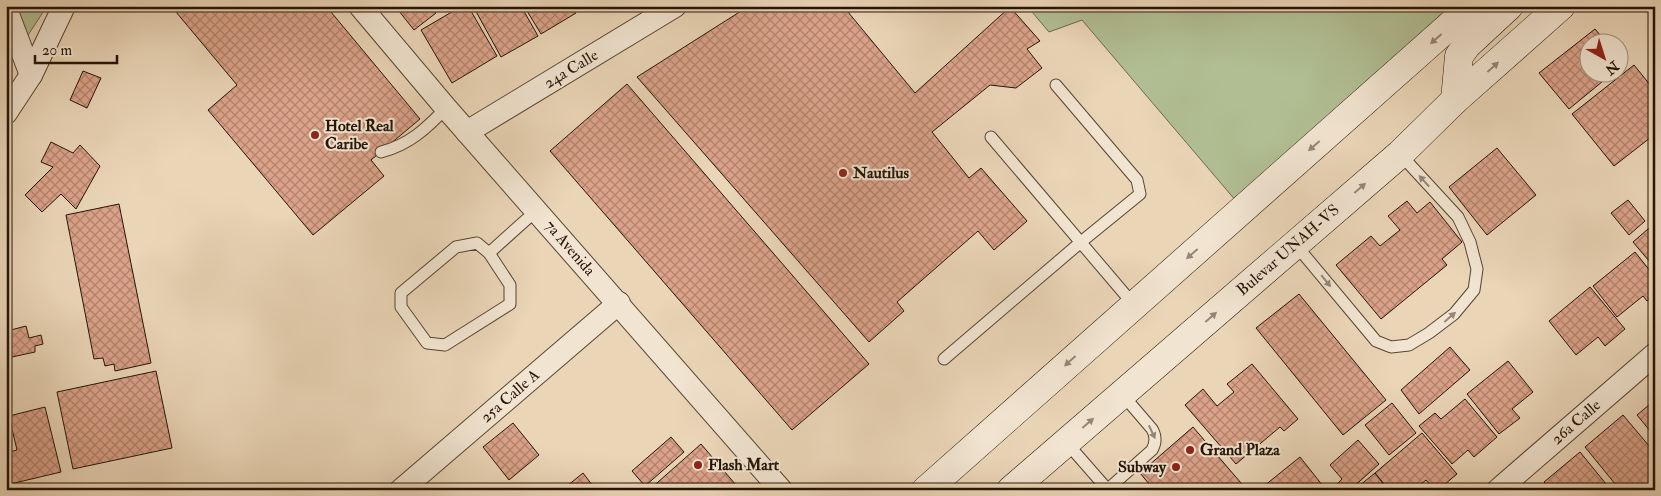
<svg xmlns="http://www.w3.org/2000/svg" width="1661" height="496" font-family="'IM FELL Double Pica',serif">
<defs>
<pattern id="building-cross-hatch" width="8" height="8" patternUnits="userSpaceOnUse" patternTransform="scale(1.25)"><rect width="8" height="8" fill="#dba289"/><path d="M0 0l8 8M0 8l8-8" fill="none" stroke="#b1836e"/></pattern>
</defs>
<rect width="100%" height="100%" fill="#ead5b7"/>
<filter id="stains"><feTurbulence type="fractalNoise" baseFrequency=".004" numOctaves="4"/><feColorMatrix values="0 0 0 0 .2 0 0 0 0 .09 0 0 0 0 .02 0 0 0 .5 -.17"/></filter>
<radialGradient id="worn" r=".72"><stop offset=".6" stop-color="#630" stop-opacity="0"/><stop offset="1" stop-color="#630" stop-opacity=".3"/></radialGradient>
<g fill="#b1be93" stroke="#6b694d">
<path d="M 6,6 L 47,6 L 6,69 Z"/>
<path d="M 1027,6 L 1472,6 L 1242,208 L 1082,20 L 1049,32 Z"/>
</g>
<g fill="url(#building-cross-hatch)" stroke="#251407">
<path d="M 171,6 L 326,6 L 420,119 L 371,160 L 384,176 L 313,235 L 208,110 L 237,85 Z"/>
<path d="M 395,6 L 431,6 L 436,13 L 414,30 Z"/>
<path d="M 462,6 L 468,6 L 497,56 L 452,83 L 421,30 Z"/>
<path d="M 473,6 L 521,6 L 538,36 L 501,57 Z"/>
<path d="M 524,6 L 572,6 L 576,13 L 541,34 Z"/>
<path d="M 749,6 L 843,6 L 915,93 L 1010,7 L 1040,41 L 1027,49 L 1042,68 L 1016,88 L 990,85 L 932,132 L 969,178 L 981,168 L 1027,221 L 994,250 L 978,231 L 897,302 L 904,311 L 869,342 L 637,77 Z"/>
<path d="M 1643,6 L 1655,6 L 1655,20 Z"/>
<path d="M 1595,29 L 1606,42 L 1588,42 L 1588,72 L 1614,72 L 1569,109 L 1539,73 Z"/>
<path d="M 1634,65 L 1655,91 L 1655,134 L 1614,166 L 1572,114 Z"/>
<path d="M 83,71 L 101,78 L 87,108 L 70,100 Z"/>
<path d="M 627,84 L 869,364 L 792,430 L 550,151 Z"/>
<path d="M 51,142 L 73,153 L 80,145 L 100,166 L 76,209 L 61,194 L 42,212 L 25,195 L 53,167 L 41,162 Z"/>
<path d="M 1497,148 L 1536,195 L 1487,235 L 1449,187 Z"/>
<path d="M 1628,200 L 1645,221 L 1629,235 L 1611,213 Z"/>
<path d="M 1407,201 L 1417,213 L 1430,202 L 1462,242 L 1442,259 L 1447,265 L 1381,319 L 1336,265 L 1371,236 L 1380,246 L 1400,230 L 1388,216 Z"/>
<path d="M 119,204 L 151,363 L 115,371 L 114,364 L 105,366 L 103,358 L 94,359 L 66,215 Z"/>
<path d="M 1655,223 L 1655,268 L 1633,242 Z"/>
<path d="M 1635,252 L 1655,277 L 1655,295 L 1647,301 L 1643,296 L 1617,317 L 1593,286 Z"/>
<path d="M 1590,287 L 1625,329 L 1605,346 L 1598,337 L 1576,355 L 1549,321 Z"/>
<path d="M 1299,294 L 1386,400 L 1343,435 L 1256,328 Z"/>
<path d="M 26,326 L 29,338 L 41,335 L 43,344 L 35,346 L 35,352 L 12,357 L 7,331 Z"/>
<path d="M 1450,347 L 1470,370 L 1419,414 L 1401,390 Z"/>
<path d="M 1508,361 L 1533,392 L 1512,409 L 1520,418 L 1499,434 L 1467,394 Z"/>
<path d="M 1252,364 L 1298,419 L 1284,431 L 1280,427 L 1236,464 L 1185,405 L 1203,389 L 1217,406 L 1234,392 L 1227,384 Z"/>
<path d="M 156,371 L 172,448 L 73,469 L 57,392 Z"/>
<path d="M 1465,399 L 1497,437 L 1474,457 L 1468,450 L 1452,464 L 1419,426 L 1435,413 L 1441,419 Z"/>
<path d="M 1655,400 L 1655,437 L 1637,415 Z"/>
<path d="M 1392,403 L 1416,433 L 1389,455 L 1365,425 Z"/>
<path d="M 45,407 L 61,472 L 6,485 L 6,453 L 17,450 L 9,416 Z"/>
<path d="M 1623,415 L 1655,453 L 1655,487 L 1651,490 L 1620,490 L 1585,447 Z"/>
<path d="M 513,423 L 539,455 L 509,480 L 483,447 Z"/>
<path d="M 1193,427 L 1247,490 L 1154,490 L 1140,473 Z"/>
<path d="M 1422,433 L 1457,474 L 1438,490 L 1434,490 L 1426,480 L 1414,490 L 1389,490 L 1375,473 Z"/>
<path d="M 671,437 L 684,452 L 645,486 L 632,471 Z"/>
<path d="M 1358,440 L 1379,464 L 1350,490 L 1340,490 L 1336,485 L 1342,479 L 1330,465 Z"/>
<path d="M 701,444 L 736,485 L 731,490 L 649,490 Z"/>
<path d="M 1580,452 L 1611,490 L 1550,490 L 1544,482 Z"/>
<path d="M 1300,457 L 1323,486 L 1318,490 L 1259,490 Z"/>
<path d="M 583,473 L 596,490 L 562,490 Z"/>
<path d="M 1375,473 L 1388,490 L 1354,490 Z"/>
</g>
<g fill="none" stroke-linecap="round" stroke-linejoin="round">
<defs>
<g id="service">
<path d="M 991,137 L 1134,305"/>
<path d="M 381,152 C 409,145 427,128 446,108"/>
<path d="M 477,243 L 489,253 L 510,285 L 510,304 L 445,345 L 427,343 L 401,307 L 401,293 L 456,247 Z"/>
<path d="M 1295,244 L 1376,341 L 1391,347 L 1409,345 L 1429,333 L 1454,314 L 1474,290 L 1477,269 L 1470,242 L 1458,217 L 1400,154"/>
<path d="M 489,253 L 537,210"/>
<path d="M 944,359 L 1081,242 L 1140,194 L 1137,180 L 1056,85"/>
<path d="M 1066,442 L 1108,490"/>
<path d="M 1108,489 L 1152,450 C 1156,443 1156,436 1152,429 L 1122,394"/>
</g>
<g id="minor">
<path d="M 360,6 L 446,108 L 781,490"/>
<path d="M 6,15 L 9,17 L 31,75"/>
<path d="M 6,113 L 31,75 L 64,6"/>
<path d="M 467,132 L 675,6"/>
<path d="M 401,490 L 619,303"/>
<path d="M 1498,490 L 1655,354"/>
</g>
<g id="secondary">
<path d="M 1455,100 L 1459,56 L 1467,45 L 1509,6"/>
<path d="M 926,490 L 1472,6"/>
<path d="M 1011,490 L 1400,154 L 1455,100 L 1561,6"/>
</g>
</defs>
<use href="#service" stroke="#564433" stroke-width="13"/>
<use href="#minor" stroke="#564433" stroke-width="24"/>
<use href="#secondary" stroke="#251407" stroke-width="29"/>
<use href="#service" stroke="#f1e4d0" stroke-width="11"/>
<use href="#minor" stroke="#f1e4d0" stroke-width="22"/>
<use href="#secondary" stroke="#f1e4d0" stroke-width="28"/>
</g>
<defs><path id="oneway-solid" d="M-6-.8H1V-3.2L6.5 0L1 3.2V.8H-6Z" transform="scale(1.25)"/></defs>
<g fill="#958676">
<use href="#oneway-solid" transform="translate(1436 39) rotate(139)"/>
<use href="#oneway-solid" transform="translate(1493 67) rotate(-42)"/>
<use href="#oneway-solid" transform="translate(1314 146) rotate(139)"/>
<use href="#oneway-solid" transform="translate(1424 181) rotate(-133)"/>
<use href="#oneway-solid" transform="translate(1360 188) rotate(-41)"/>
<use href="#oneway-solid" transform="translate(1192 254) rotate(139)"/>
<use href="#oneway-solid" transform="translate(1326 281) rotate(51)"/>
<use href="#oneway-solid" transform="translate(1211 317) rotate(-41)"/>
<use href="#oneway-solid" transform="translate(1450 317) rotate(-41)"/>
<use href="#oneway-solid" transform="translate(1070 361) rotate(138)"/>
<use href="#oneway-solid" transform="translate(1088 423) rotate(-41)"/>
<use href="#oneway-solid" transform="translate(1152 432) rotate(65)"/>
</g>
<g fill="#8f2418" stroke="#f1e4d0" stroke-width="2">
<circle cx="315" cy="135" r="5"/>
<circle cx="843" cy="173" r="5"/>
<circle cx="1190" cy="450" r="5"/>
<circle cx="698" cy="465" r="5"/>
<circle cx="1176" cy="467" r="5"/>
</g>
<g text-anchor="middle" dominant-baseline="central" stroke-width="4" stroke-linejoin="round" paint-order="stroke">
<g font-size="16" fill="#251407" stroke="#f1e4d0">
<text transform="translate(571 69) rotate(-31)">24a Calle</text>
<text transform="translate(570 248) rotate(49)">7a Avenida</text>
<text transform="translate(1288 250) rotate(-41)">Bulevar UNAH-VS</text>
<text transform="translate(510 396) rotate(-41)">25a Calle A</text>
<text transform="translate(1576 422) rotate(-41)">26a Calle</text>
</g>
<g font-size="16" font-weight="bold" fill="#251407" stroke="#f1e4d0" text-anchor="start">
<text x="325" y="126">Hotel Real<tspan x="325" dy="18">Caribe</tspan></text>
<text x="853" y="173">Nautilus</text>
<text x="1200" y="450">Grand Plaza</text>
<text x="708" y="465">Flash Mart</text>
<text x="1166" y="467" text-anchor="end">Subway</text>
</g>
</g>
<rect width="1661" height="496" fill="none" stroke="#ead5b7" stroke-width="25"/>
<rect x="8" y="8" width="1646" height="481" fill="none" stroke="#251407" stroke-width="2.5"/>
<rect x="12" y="12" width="1636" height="471" fill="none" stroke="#251407"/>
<g transform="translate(1604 58) rotate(141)"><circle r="24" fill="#f1e4d0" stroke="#9f9180"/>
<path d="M0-4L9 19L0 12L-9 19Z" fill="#8f2418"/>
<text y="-8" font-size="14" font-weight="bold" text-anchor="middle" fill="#251407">N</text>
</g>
<path d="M35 55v8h82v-8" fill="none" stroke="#251407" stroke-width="2.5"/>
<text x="42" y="55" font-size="15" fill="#251407" stroke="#f1e4d0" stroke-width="4" paint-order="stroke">20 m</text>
<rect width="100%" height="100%" filter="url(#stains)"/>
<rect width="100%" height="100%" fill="url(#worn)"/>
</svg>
